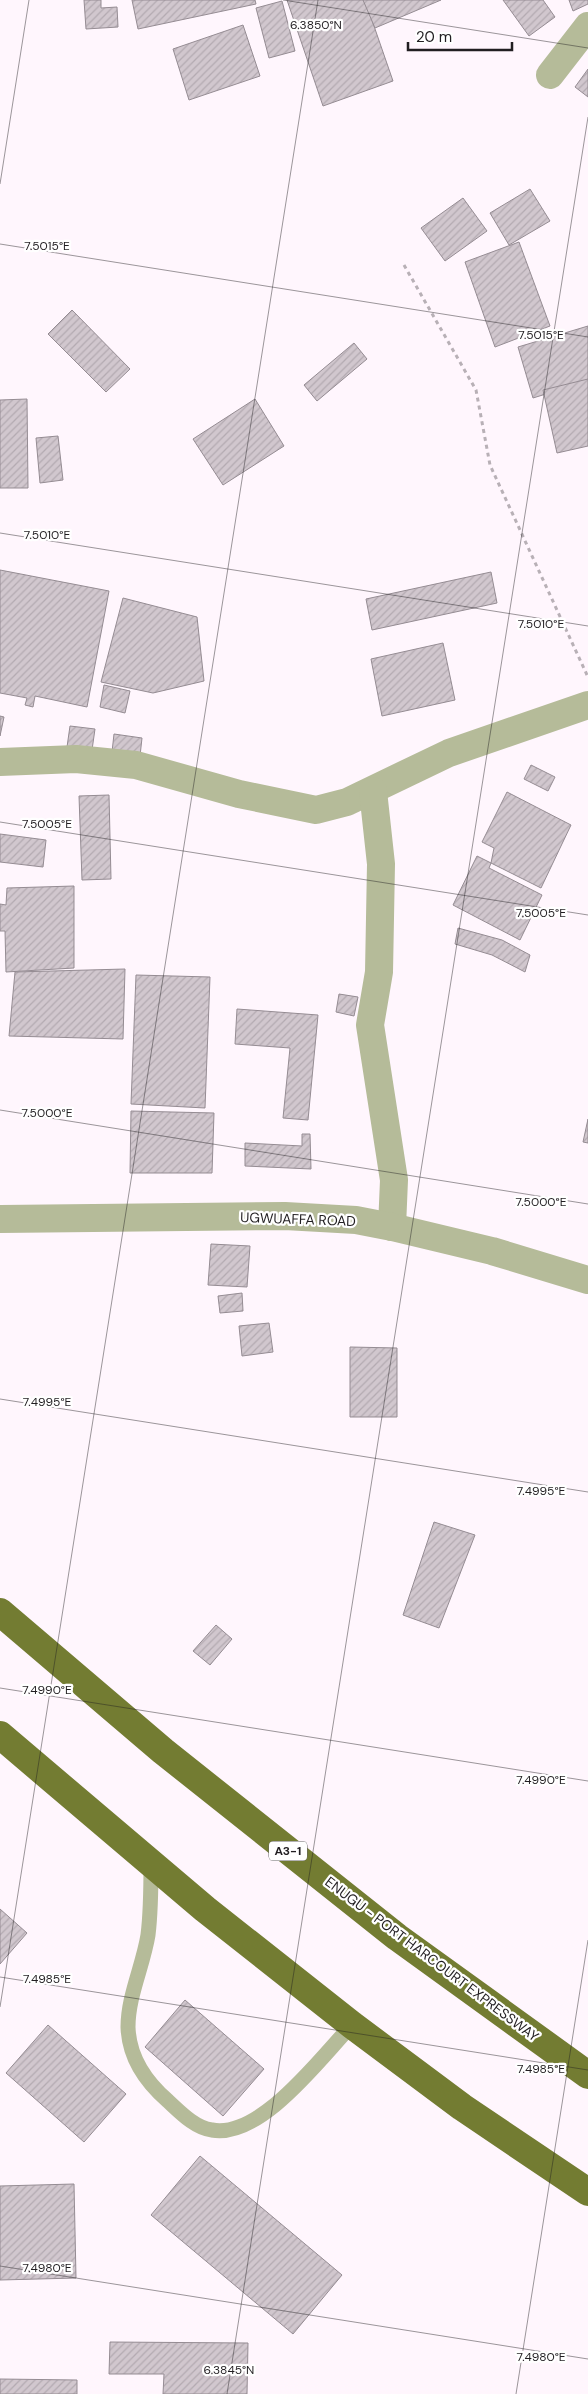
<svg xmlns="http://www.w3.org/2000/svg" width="588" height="2394" font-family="'DM Sans',sans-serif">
<defs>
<pattern id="building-hatch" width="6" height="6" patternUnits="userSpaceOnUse" patternTransform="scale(1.25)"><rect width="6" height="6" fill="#d1c7ce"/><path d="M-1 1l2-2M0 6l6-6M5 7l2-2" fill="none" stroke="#b3aab1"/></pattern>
</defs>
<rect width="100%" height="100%" fill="#fff6fd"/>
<g fill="url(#building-hatch)" stroke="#958c93">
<path d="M 84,0 L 101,0 L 101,8 L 117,7 L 118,27 L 86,29 Z"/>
<path d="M 132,0 L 255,0 L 256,4 L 138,29 Z"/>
<path d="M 287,0 L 365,0 L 393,81 L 323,106 Z"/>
<path d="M 363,0 L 441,0 L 375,28 Z"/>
<path d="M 503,0 L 543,0 L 555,17 L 529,36 Z"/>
<path d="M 569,0 L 588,0 L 588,4 L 573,11 Z"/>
<path d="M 282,1 L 295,51 L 269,58 L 256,8 Z"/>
<path d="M 243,25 L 260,76 L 189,100 L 173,49 Z"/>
<path d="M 588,69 L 588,97 L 575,87 Z"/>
<path d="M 530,189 L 550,221 L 509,245 L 490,213 Z"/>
<path d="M 463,198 L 487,231 L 445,261 L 421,228 Z"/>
<path d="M 519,242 L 550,326 L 495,347 L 465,262 Z"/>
<path d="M 72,310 L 130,369 L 106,392 L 48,334 Z"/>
<path d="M 588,326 L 588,381 L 533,398 L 518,347 Z"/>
<path d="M 354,343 L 367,359 L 317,401 L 304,385 Z"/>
<path d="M 588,379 L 588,446 L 557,453 L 543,390 Z"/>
<path d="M 27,399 L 28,488 L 0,488 L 0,400 Z"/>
<path d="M 255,399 L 284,446 L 223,485 L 193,439 Z"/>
<path d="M 58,436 L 63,480 L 40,483 L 36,438 Z"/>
<path d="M 0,570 L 109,591 L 87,707 L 35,696 L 33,707 L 25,705 L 27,698 L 0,693 Z"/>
<path d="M 491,572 L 497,603 L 372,630 L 366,599 Z"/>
<path d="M 123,598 L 197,617 L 204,681 L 153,693 L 101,682 Z"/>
<path d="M 443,643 L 455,700 L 382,716 L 371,659 Z"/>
<path d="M 104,685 L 130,691 L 125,713 L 100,707 Z"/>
<path d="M 0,716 L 4,717 L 0,736 Z"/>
<path d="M 70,726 L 95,729 L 92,750 L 67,747 Z"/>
<path d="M 114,734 L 142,738 L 140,756 L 112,752 Z"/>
<path d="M 531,765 L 555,777 L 548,791 L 524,779 Z"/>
<path d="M 507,792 L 571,825 L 541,888 L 491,863 L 494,848 L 482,842 Z"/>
<path d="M 109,795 L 111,879 L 82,880 L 79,796 Z"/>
<path d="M 0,834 L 46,840 L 43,867 L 0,862 Z"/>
<path d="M 477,856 L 491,863 L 489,868 L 542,895 L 520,940 L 453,905 Z"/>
<path d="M 74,886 L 74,968 L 6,972 L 5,931 L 0,931 L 0,904 L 6,905 L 7,888 Z"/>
<path d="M 458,928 L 502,940 L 530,955 L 525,972 L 492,955 L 455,944 Z"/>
<path d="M 125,969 L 123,1039 L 9,1036 L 15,972 Z"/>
<path d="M 136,975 L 210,977 L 205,1108 L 131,1104 Z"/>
<path d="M 339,994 L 358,997 L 354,1016 L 336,1012 Z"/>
<path d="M 237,1009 L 318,1015 L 308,1120 L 283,1118 L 290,1048 L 235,1044 Z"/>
<path d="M 131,1111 L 214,1113 L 212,1173 L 130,1173 Z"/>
<path d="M 588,1119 L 588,1143 L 583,1142 Z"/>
<path d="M 302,1134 L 310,1134 L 311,1169 L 245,1166 L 245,1143 L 302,1146 Z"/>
<path d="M 211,1244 L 250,1246 L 247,1287 L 208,1285 Z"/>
<path d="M 242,1293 L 243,1311 L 220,1313 L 218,1296 Z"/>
<path d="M 269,1323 L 273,1352 L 242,1356 L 239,1326 Z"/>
<path d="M 350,1347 L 397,1348 L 397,1417 L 350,1417 Z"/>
<path d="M 434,1522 L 475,1535 L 439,1628 L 403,1615 Z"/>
<path d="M 216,1625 L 232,1639 L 210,1665 L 193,1651 Z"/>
<path d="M 0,1909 L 27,1933 L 0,1964 Z"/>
<path d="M 185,2000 L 264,2069 L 223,2116 L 145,2047 Z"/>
<path d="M 48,2025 L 126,2094 L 84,2142 L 6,2073 Z"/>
<path d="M 200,2156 L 342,2275 L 293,2334 L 151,2215 Z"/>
<path d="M 74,2184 L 76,2278 L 0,2280 L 0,2186 Z"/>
<path d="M 110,2342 L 248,2343 L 247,2394 L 163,2394 L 164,2374 L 109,2374 Z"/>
<path d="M 0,2379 L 77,2380 L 77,2394 L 0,2394 Z"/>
</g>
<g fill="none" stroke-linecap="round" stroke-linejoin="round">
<path stroke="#b8b0b6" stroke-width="3" stroke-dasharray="4 4" stroke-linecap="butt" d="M 404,265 L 476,390 L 490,465 L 587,675"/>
<path stroke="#b5bb99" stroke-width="15" d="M 151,1863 C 151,1887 151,1911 148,1935 C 143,1966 128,1996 128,2027 C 129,2058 146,2082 168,2101 C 180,2112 195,2128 212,2130 C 261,2139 321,2057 352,2025"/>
<g stroke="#b5bb99" stroke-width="28">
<path d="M 550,75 L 588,26"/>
<path d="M 0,762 L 76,759 L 136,765 L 239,794 L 316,810 L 347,802 L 449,753 L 588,705"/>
<path d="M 373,791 L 381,864 L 379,972 L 370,1025 L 394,1180 L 392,1227"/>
<path d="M 0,1219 L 285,1216 L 356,1220 L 392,1227 L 492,1251 L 588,1280"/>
</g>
<g stroke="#737c32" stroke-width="28">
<path d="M 0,1612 L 163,1751 L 397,1937 L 588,2075"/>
<path d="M 0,1735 L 205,1909 L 352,2025 L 462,2107 L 588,2192"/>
</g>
</g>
<path fill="none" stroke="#211e21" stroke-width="1" stroke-opacity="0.45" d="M 283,0 L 588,48M 0,184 L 29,0M 0,244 L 588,337M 0,533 L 588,626M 0,822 L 588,915M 0,1110 L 588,1204M 0,1399 L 588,1492M 0,1688 L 588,1781M 0,1977 L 588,2070M 0,2007 L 318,0M 0,2266 L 588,2359M 227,2394 L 588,117M 516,2394 L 588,1940"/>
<g text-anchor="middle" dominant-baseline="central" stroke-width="4.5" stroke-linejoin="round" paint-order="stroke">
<rect fill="#fff" stroke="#646264" stroke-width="1" x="269" y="1841.5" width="38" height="19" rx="4"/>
<g font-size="12" font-weight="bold" fill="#211e21">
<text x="288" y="1851">A3-1</text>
</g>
<g font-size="14" fill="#211e21" stroke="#fff">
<text transform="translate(298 1219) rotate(2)">UGWUAFFA ROAD</text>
<text transform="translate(432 1959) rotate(37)">ENUGU - PORT HARCOURT EXPRESSWAY</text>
</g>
</g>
<g font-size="12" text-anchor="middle" fill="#211e21" stroke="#fff" stroke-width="4.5" stroke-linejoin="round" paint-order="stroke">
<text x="316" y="29">6.3850°N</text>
<text x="47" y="250">7.5015°E</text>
<text x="541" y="339">7.5015°E</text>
<text x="47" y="539">7.5010°E</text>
<text x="541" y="628">7.5010°E</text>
<text x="47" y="828">7.5005°E</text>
<text x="541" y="917">7.5005°E</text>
<text x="47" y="1117">7.5000°E</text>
<text x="541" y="1206">7.5000°E</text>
<text x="47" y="1406">7.4995°E</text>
<text x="541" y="1495">7.4995°E</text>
<text x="47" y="1694">7.4990°E</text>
<text x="541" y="1784">7.4990°E</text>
<text x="47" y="1983">7.4985°E</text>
<text x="541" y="2073">7.4985°E</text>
<text x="47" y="2272">7.4980°E</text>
<text x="541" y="2361">7.4980°E</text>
<text x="229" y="2374">6.3845°N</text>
</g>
<path d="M408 42v8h104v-8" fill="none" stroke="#211e21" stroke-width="2.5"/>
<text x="416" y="42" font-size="15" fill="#211e21" stroke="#ffffff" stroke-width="4" paint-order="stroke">20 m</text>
</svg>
